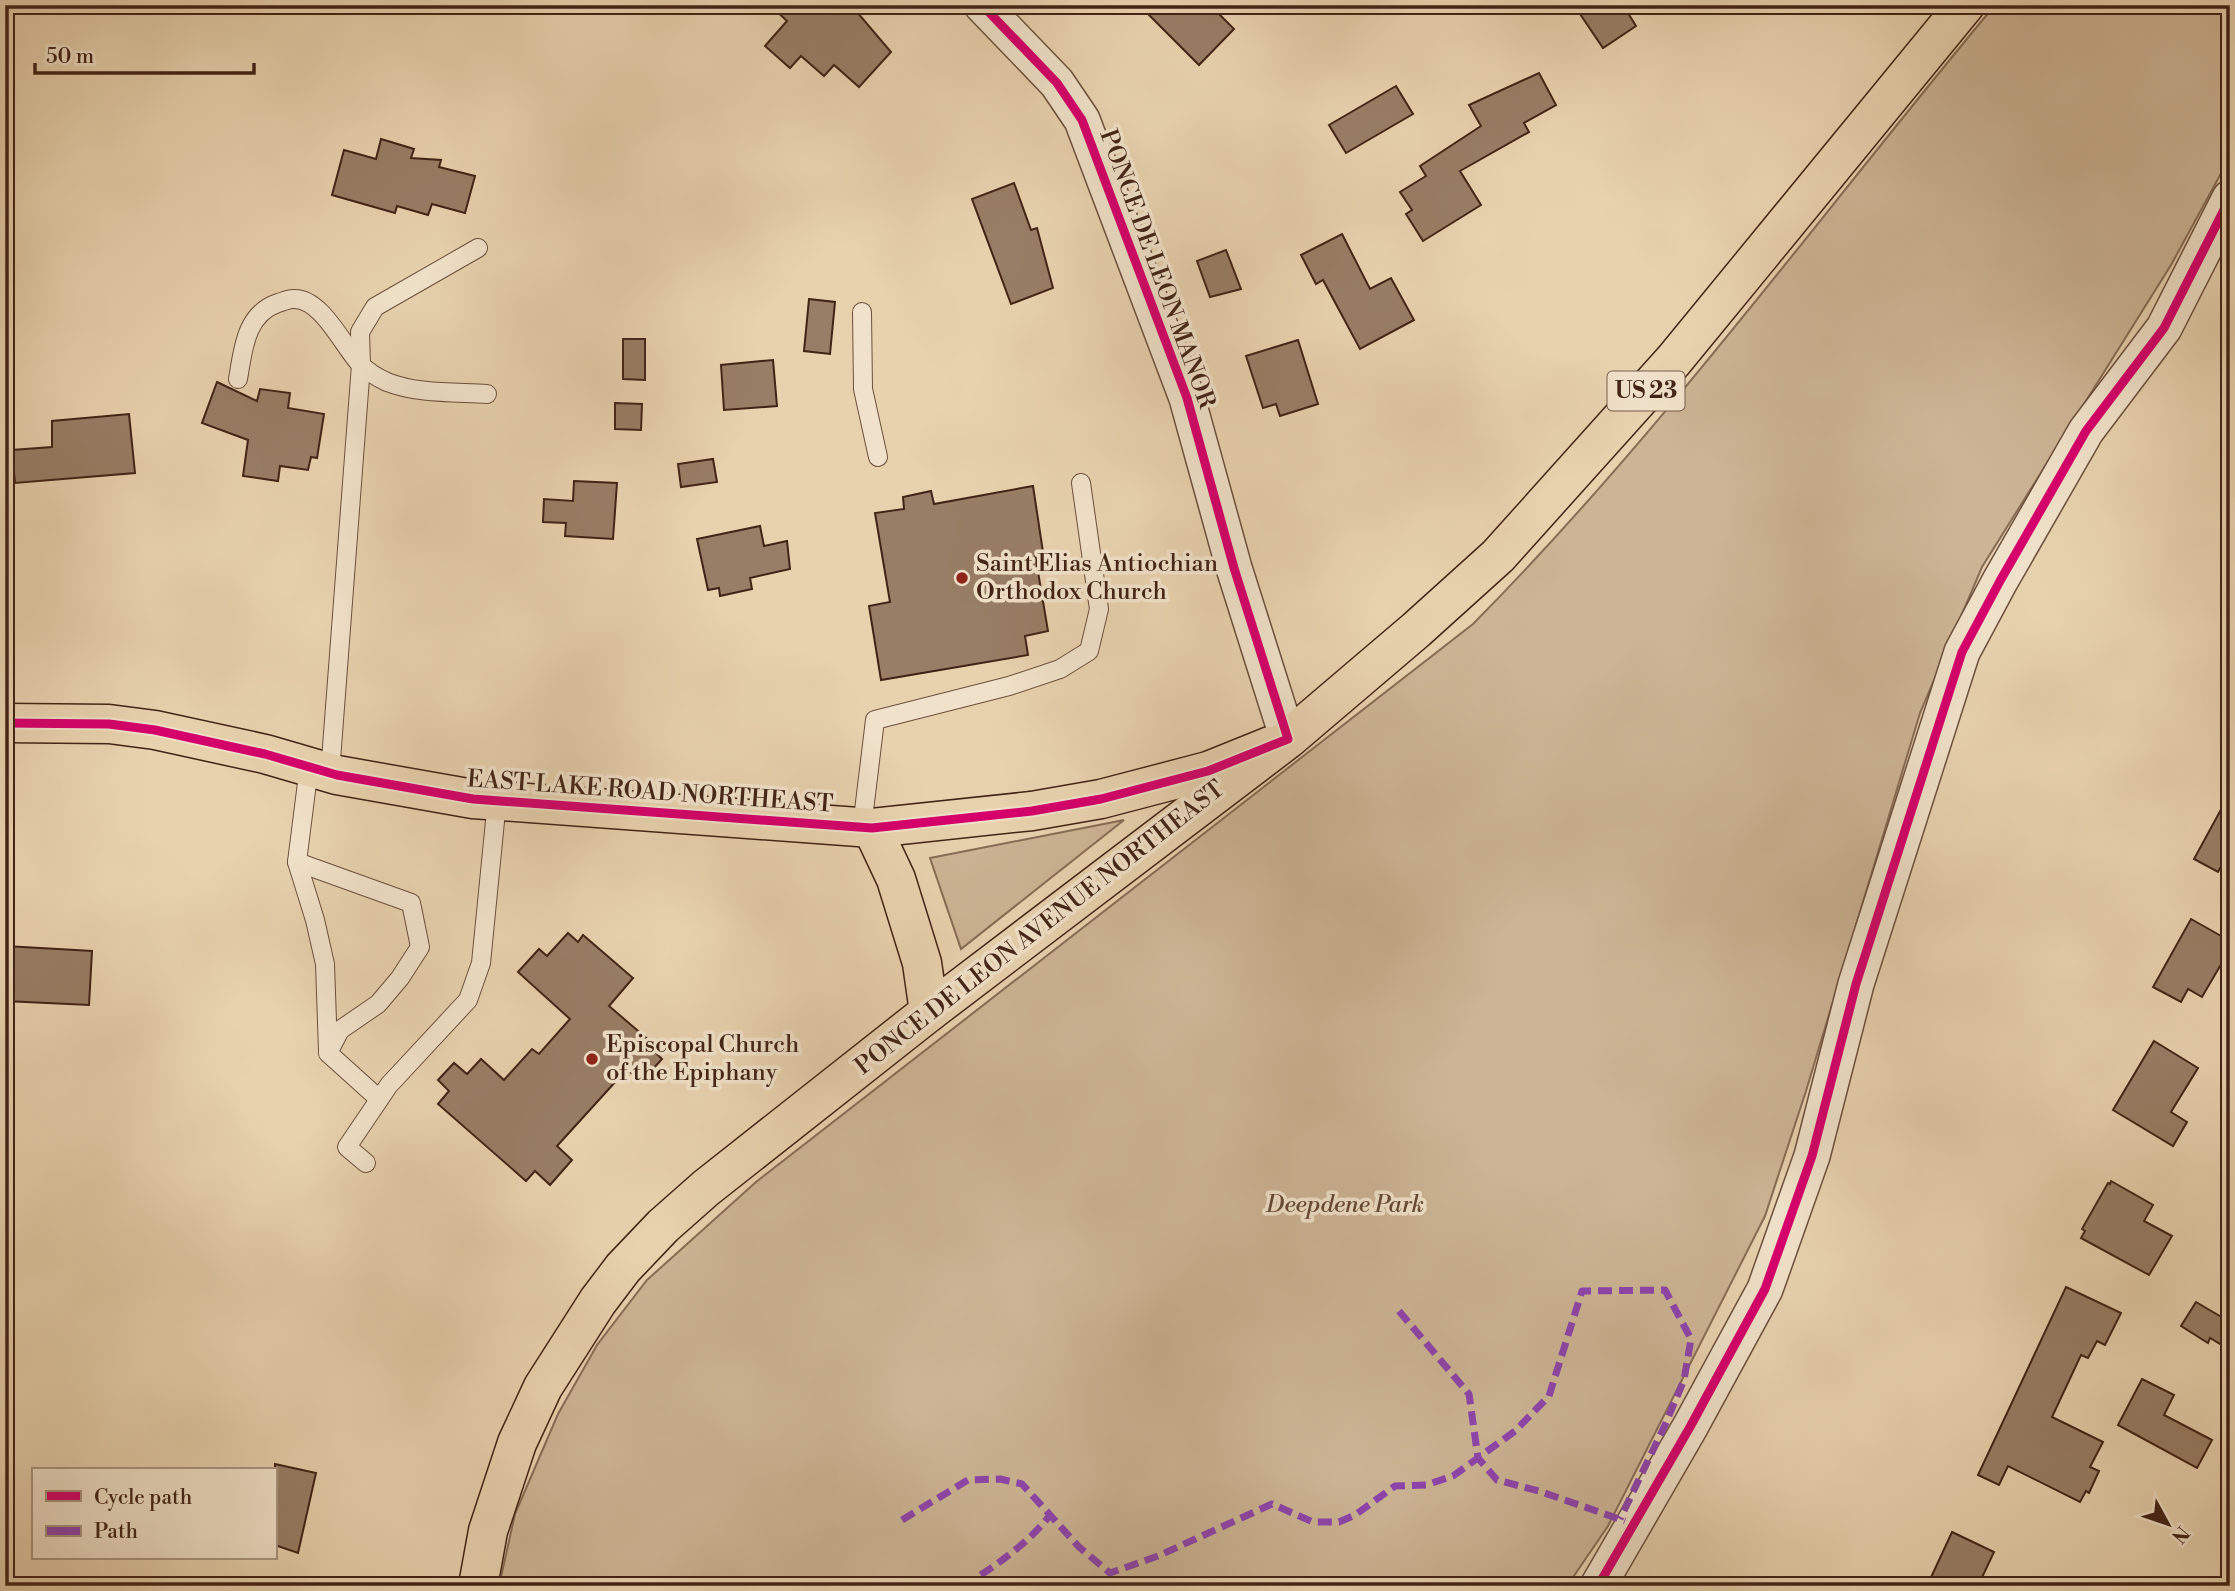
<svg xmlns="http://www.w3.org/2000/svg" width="2235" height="1591" font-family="'Libre Bodoni',serif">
<rect width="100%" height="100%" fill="#e8d2ae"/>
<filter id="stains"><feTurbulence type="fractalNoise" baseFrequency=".00286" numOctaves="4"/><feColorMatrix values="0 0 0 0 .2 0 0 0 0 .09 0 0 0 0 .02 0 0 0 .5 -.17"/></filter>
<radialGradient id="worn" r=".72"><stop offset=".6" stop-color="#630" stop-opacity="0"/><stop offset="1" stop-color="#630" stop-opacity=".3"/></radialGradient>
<g fill="#ccb494" stroke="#876c56" stroke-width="2">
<path d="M 1995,5 L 2230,5 L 2230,157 L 2171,265 L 1982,567 L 1920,713 L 1806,1091 L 1765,1216 L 1608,1526 L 1567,1586 L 499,1586 L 515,1514 L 558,1414 L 597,1345 L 647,1280 L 756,1182 L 1473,624 C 1663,432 1822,212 1995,5 Z"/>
<path d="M 1124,820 L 961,949 L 930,858 Z"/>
</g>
<g fill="#987e66" stroke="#422317" stroke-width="2">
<path d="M 770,5 L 851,5 L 891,52 L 859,87 L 834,65 L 824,76 L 801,56 L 790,68 L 765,46 L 787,21 Z"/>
<path d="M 1139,5 L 1210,5 L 1234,29 L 1199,65 Z"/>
<path d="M 1574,5 L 1623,5 L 1636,26 L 1603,48 Z"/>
<path d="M 1539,73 L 1556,105 L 1524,123 L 1529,132 L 1460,171 L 1481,205 L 1423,241 L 1406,214 L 1412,210 L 1400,192 L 1426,176 L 1420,166 L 1481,126 L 1469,105 Z"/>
<path d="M 1396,86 L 1413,114 L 1346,153 L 1329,125 Z"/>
<path d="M 381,139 L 414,149 L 411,158 L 441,160 L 439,167 L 475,176 L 465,213 L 432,204 L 428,215 L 397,206 L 395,213 L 332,195 L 344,150 L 376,159 Z"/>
<path d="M 1014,183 L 1031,230 L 1037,228 L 1053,288 L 1011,304 L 972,199 Z"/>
<path d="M 1342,234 L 1370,289 L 1391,278 L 1414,320 L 1360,349 L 1323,280 L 1316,284 L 1301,255 Z"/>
<path d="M 1226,250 L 1241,289 L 1210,297 L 1197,261 Z"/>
<path d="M 809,299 L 835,302 L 830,354 L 804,351 Z"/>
<path d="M 623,339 L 645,339 L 645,380 L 623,379 Z"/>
<path d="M 1298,340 L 1318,404 L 1280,416 L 1276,404 L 1263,408 L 1246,356 Z"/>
<path d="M 773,360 L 777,406 L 724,410 L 721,365 Z"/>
<path d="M 217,382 L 257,401 L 260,389 L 290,393 L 288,408 L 324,414 L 317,458 L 311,457 L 308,470 L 280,466 L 278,481 L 243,476 L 248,440 L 202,423 Z"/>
<path d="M 615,403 L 642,404 L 641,430 L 615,429 Z"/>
<path d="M 129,414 L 135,473 L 15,483 L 12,450 L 52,447 L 52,421 Z"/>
<path d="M 713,459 L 717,482 L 681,487 L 678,464 Z"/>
<path d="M 574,481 L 617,483 L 613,539 L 565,536 L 566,523 L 543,522 L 544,499 L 573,501 Z"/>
<path d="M 1033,486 L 1043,552 L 1035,554 L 1048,631 L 1025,636 L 1028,655 L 881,680 L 869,606 L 890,602 L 875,513 L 904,509 L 903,497 L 931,491 L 934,504 Z"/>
<path d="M 760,526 L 764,546 L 787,541 L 790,569 L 750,578 L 752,589 L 720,596 L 719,588 L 708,590 L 697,539 Z"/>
<path d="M 2230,793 L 2230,850 L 2218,872 L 2194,859 Z"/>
<path d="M 2191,919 L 2230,941 L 2230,949 L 2202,997 L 2188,989 L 2181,1002 L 2153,987 Z"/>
<path d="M 568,933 L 578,942 L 583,935 L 633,978 L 609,1006 L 651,1042 L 648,1045 L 662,1059 L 641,1082 L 627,1069 L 557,1146 L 572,1160 L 550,1185 L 535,1171 L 526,1181 L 438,1104 L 449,1091 L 438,1080 L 454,1063 L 467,1074 L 481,1059 L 504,1080 L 532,1049 L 539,1054 L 570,1019 L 518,972 L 539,949 L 547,956 Z"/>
<path d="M 5,946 L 92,951 L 89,1005 L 5,1001 Z"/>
<path d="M 2154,1041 L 2198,1068 L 2171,1112 L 2187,1122 L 2173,1146 L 2113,1110 Z"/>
<path d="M 2111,1181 L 2153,1205 L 2144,1221 L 2172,1236 L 2149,1275 L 2081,1238 L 2085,1231 L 2082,1229 L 2108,1183 L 2110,1184 Z"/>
<path d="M 2066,1287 L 2121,1313 L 2105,1345 L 2097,1341 L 2088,1358 L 2081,1355 L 2052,1417 L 2103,1442 L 2090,1467 L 2099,1471 L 2089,1493 L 2086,1491 L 2080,1502 L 2008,1466 L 1999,1485 L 1978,1475 Z"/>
<path d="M 2196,1302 L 2230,1322 L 2230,1350 L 2210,1338 L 2208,1343 L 2181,1326 Z"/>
<path d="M 2142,1379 L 2174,1395 L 2164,1415 L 2212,1440 L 2197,1468 L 2118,1425 Z"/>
<path d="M 275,1464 L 316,1473 L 298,1553 L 275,1545 Z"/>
<path d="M 1952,1532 L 1994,1552 L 1978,1586 L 1927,1586 Z"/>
</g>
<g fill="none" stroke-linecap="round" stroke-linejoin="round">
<defs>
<g id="service">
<path d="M 862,312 L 863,389 L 878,457"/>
<path d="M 238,379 C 243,351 245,314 278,303 C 282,302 288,299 293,299 C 321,297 343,346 360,364 C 366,370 378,378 387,382 C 417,394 455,392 487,394"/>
<path d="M 309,767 L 297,862 L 411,903 L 420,947 L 400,978 L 378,1004 L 340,1030 L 328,1053 L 379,1099"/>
<path d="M 330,773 L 361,365 L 360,332 L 375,307 L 478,248"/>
<path d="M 862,827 L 875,720 L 1009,686 L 1060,669 L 1089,651 L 1099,609 L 1081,483"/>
<path d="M 297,862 L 315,920 L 325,964 L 328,1050"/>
<path d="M 366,1163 L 347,1147 L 389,1085 L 468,1000 L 481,963 L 497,801"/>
</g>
<g id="minor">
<path d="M 982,5 L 1057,83 L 1082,120 L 1187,398 L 1234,568 L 1288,739"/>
<path d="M 1598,1586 L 1690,1427 L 1765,1289 L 1812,1156 L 1856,984 L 1962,652 L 2000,581 L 2086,431 L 2164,328 L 2230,198"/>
</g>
<path id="primary" d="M 5,723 L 109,724 L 155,730 L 265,754 L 337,775 L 473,799 L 872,828 L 1032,811 L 1101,799 L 1208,771 L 1270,746"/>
<g id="trunk">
<path d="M 872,828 L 896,879 L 922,963 L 929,1012"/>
<path d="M 478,1586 L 488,1531 L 517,1443 L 543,1387 L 598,1301 L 623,1268 L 663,1226 L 706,1188 L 929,1012 L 1288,739 L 1416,630 L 1498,556 L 1674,360 L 1965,5"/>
</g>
</defs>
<use href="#service" stroke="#6c4f3d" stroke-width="20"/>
<use href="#minor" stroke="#6c4f3d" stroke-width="38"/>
<use href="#primary" stroke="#422317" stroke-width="41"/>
<use href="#trunk" stroke="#422317" stroke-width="41"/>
<use href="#service" stroke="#f0e2ca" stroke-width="18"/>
<use href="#minor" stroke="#f0e2ca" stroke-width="35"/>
<use href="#primary" stroke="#e8d2ae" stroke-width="38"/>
<use href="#trunk" stroke="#e8d2ae" stroke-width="38"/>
<g stroke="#8e44ad" stroke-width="7" stroke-dasharray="14 7" stroke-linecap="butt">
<path d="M 1399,1311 L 1469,1394 L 1478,1458 L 1497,1480 L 1539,1491 L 1625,1521"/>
<path d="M 902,1520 L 968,1480 L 1000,1479 L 1022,1484 L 1079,1547 L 1110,1573 L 1158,1556 L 1272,1504 L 1313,1522 L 1339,1522 L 1355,1515 L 1395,1486 L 1426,1485 L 1453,1476 L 1515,1431 L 1549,1396 L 1582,1291 L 1665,1290 L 1691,1339 L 1684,1380 L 1665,1425 L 1620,1519"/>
<path d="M 963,1586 C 994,1567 1028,1544 1050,1515"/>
</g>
<defs>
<g id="cycleway">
<path d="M 5,723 L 109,724 L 155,730 L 265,754 L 337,775 L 473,799 L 872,828 L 1032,811 L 1101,799 L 1208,771 L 1288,739 L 1234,568 L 1187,398 L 1082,120 L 1057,83 L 982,5"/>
<path d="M 1598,1586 L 1690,1427 L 1765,1289 L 1812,1156 L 1856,984 L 1962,652 L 2000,581 L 2086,431 L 2164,328 L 2230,198"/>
</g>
</defs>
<use href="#cycleway" stroke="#f0e2ca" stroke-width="13"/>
<use href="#cycleway" stroke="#d6006c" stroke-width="9"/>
</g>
<g fill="#8f2418" stroke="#f0e2ca" stroke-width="2.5">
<circle cx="962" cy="578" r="7"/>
<circle cx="592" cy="1059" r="7"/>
</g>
<g text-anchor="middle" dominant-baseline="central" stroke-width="7" stroke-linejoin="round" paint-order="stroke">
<rect fill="#f0e2ca" stroke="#765c4d" stroke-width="2" x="1607.5" y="371.5" width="77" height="39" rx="5"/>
<g font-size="23" font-weight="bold" fill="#422317">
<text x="1646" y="391">US 23</text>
</g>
<g font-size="24" fill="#422317" stroke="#f0e2ca">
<text transform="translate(1157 269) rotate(70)">PONCE DE LEON MANOR</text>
<text transform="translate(650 792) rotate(4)">EAST LAKE ROAD NORTHEAST</text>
<text transform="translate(1040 928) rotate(-38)">PONCE DE LEON AVENUE NORTHEAST</text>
</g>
<g font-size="24" fill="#422317" stroke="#f0e2ca" text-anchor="start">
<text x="976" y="564">Saint Elias Antiochian<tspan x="976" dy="28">Orthodox Church</tspan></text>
<text x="606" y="1045">Episcopal Church<tspan x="606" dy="28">of the Epiphany</tspan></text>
</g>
<g font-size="24" font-style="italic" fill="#644736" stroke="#f0e2ca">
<text x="1345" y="1205">Deepdene Park</text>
</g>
</g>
<rect width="2235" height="1591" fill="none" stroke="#e8d2ae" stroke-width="28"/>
<rect x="7" y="7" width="2221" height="1577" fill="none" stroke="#422317" stroke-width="3.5"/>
<rect x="14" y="14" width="2207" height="1563" fill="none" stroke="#422317" stroke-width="2"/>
<rect x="32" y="1468" width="245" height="91" fill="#f0e2ca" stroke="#aa9682" stroke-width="2"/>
<rect x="46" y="1491" width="35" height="10" fill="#d6006c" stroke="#aa9682" stroke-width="2"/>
<text x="94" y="1504" font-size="21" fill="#422317">Cycle path</text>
<rect x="46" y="1526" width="35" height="10" fill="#8e44ad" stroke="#aa9682" stroke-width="2"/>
<text x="94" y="1538" font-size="21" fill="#422317">Path</text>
<g transform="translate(2168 1524) rotate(130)" stroke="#f0e2ca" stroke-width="5" paint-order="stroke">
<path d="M0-5L12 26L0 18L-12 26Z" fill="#422317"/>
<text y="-10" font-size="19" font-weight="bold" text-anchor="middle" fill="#422317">N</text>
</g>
<path d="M35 63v10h219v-10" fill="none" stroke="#422317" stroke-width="3.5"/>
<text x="46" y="63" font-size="21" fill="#422317" stroke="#f0e2ca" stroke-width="5" paint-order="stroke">50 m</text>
<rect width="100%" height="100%" filter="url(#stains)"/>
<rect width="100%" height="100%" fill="url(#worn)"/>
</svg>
